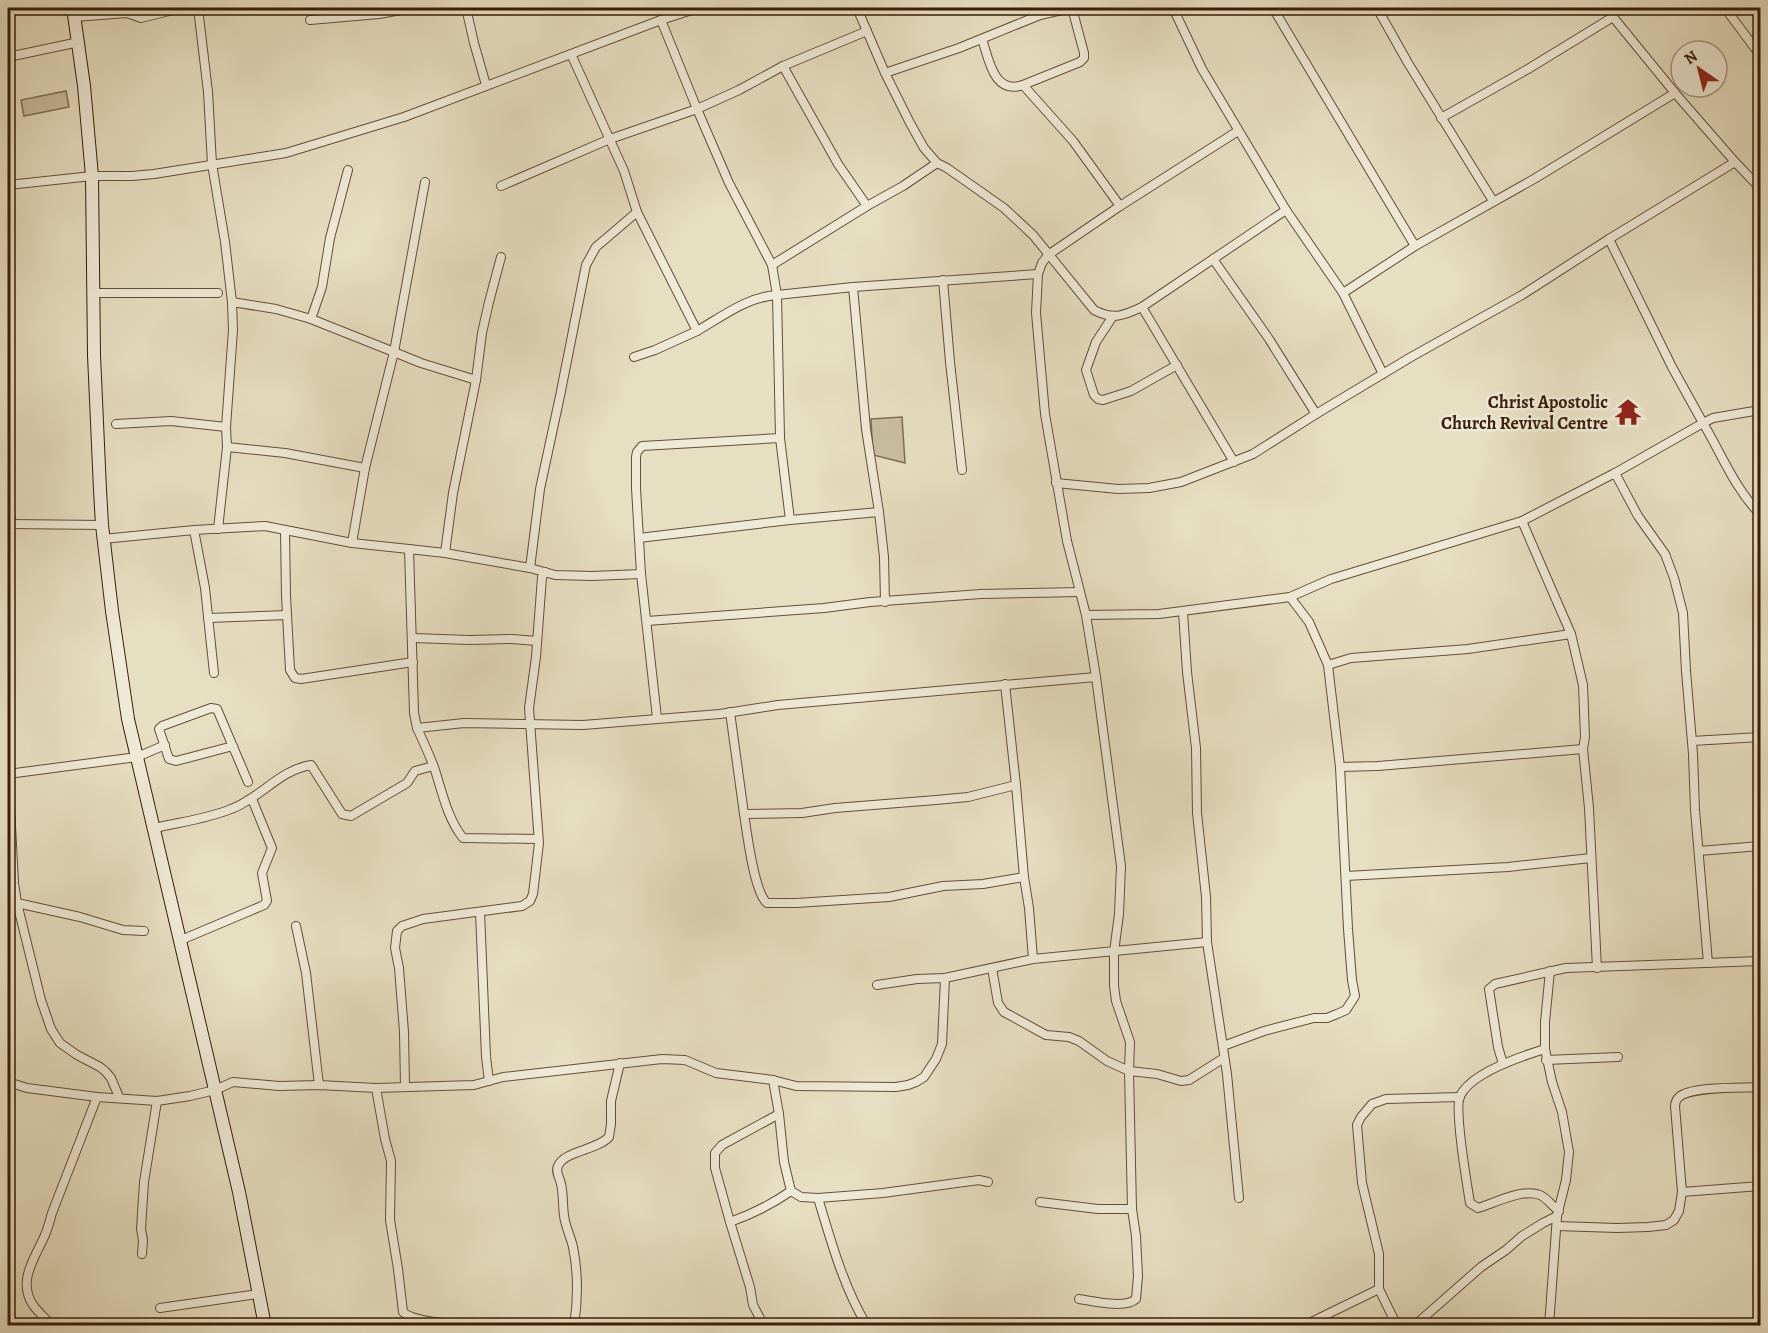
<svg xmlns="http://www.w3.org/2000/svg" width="1768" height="1333" font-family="Alegreya,serif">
<rect width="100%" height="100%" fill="#e7dfc2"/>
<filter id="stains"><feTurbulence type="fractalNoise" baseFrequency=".00333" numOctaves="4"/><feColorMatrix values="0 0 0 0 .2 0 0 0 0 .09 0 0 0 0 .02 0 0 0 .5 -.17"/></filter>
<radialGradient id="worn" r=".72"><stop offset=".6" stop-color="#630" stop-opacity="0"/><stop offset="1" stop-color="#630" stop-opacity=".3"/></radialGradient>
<g fill="#c9bea2" stroke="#816e55" stroke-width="1.5">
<path d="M 66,91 L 69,107 L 24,116 L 21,100 Z"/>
<path d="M 902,417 L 905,463 L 873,455 L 871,419 Z"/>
</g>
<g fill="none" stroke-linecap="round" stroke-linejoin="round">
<defs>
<g id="street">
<path d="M 198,8 L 208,92 L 212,164 L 225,242 L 232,302 L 276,309 L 311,319"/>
<path d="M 466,8 L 474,43 L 486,85"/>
<path d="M 857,8 L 885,73 L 910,123 L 924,148 L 937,163 L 947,168 L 1004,208 L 1033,235 L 1094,310 C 1113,320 1123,316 1142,307 L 1286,210"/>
<path d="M 1072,8 L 1084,53 L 1084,58 L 1080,62 L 1023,85 L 1073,141 L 1120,206"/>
<path d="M 1173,8 L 1202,69 L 1286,210 L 1343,293 L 1383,374"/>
<path d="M 1273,8 L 1415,246"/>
<path d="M 1377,8 L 1408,63 L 1493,201"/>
<path d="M 1610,8 L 1613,17 L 1675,93 L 1735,162 L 1760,188"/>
<path d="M 1725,8 L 1760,55"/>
<path d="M 1380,12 L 1392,8"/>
<path d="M 75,17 L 127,13 L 141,18 L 181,8"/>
<path d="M 310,20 L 379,14 L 412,8"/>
<path d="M 982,39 C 989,60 994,95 1023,85"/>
<path d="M 571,54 L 624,171 L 637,212 L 697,331 L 655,350 L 634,357"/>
<path d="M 8,57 L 79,42"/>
<path d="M 783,66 L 838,164 L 867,206"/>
<path d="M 885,73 L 959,48 L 1040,15 L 1071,8"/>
<path d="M 1441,118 L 1528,69 L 1613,17"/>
<path d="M 348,170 L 330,238 L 322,287 L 311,319 L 394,352 L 425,182"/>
<path d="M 8,185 L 92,176 L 132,176 L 154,174 L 286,153 L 404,117 L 661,20 L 698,8"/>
<path d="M 501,186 L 610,139 L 697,109 L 661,20"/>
<path d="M 637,212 L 596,247 L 586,265 L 560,396 L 540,489 L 530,568 L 445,553 L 409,549 L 414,713 L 417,728 L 464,723 L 583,725 L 720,714 L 778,705 L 1096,677"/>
<path d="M 1609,239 L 1672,367 L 1703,423 L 1713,418 L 1760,410"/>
<path d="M 1213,259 L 1269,339 L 1316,414"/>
<path d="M 772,265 L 867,206 L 903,186 L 937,163"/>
<path d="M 943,280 L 950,362 L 962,470"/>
<path d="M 853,287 L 1038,274 L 1042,263 L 1048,255 L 1120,206 L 1238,131"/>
<path d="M 93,293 L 218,293"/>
<path d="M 1343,293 L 1415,246 L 1534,179 L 1675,93"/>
<path d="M 1142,307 L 1234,462"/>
<path d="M 1113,316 L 1096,342 L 1086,370 L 1094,395 L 1098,399 L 1103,400 L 1131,391 L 1177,365"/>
<path d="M 697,331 C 723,316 747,297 777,295 L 772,265 L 729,183 L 697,109 L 739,90 L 783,66 L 867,31"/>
<path d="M 116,424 L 171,421 L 226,427"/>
<path d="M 227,447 L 285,453 L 365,468"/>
<path d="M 1615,473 L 1703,423 C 1721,453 1735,489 1760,514"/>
<path d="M 1056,483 L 1118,489 L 1149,488 L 1181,482 L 1253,454 L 1316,414 L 1411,357 L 1522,295 L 1609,239 L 1735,162"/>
<path d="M 8,484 L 11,524"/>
<path d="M 879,512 L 884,557 L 885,602"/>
<path d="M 8,524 L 102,525"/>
<path d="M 218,529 L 227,447 L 226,427 L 233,330 L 232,302"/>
<path d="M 194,530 L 205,588 L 214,673"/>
<path d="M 285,530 L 286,596 L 290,670 L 295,678 L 301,679 L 413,662"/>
<path d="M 639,538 L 790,520 L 780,438 L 777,295 L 853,287 L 866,429 L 879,512 L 790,520"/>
<path d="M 103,539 L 194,530 L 265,526 L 352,543 L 409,549"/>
<path d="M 352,543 L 365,468 L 394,352 L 421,363 L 476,380"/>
<path d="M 445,553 L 453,493 L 476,380 L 482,333 L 489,302 L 501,257"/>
<path d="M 530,568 L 555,575 L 592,576 L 641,574"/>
<path d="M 1183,612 L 1187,672 L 1196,748 L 1197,813 L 1206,897 L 1207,942 L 1227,1074 L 1239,1198"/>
<path d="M 1086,615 L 1159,614 L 1290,597 L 1331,579 L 1522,521"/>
<path d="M 208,618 L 287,615"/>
<path d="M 647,621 L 824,608 L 870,602 L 981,594 L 1080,592"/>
<path d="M 413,638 L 470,640 L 512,639 L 537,641"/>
<path d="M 1328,665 L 1351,658 L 1468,649 L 1571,634"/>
<path d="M 1005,684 L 1016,785 L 1024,877 L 1029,908 L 1033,959"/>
<path d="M 730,712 L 744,814 L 802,813 L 835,808 L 936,800 L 968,797 L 1016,785"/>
<path d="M 657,718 L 641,574 L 636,488 L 636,457 L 637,452 L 642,446 L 780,438"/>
<path d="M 417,728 C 423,741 429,754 434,767 C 442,791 447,818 463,838 L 538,839"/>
<path d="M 1692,741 L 1760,737"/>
<path d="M 233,746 L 176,761 L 169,759 L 159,729 L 162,726 L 211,708 L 217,709 L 248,782"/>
<path d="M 1340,767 L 1378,766 L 1583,749"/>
<path d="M 8,769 L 14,883 L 17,903 L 41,1000 L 51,1029 L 60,1043 L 77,1055 L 100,1067 L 106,1072 L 111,1078 L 119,1097"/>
<path d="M 8,774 L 137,757 L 165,745"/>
<path d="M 744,814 C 747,833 754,892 767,903 L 796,903 L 889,897 L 943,886 L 983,884 L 1024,877"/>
<path d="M 155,828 C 180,822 207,819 231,809 C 261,798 279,770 311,765 L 342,814 L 351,816 L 407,783 L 415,771 L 433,766"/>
<path d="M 1699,851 L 1760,846"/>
<path d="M 1346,876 L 1508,867 L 1591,858"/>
<path d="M 17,903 L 80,917 L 123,930 L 144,931"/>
<path d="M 480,912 L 486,1057 L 489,1081"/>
<path d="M 296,926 L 306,973 L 319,1085"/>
<path d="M 181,940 L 264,905 L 267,901 L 262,873 L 272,848 L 252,799"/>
<path d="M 992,968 L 998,1003 L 1004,1012 L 1046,1035 L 1069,1037 L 1079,1041 L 1107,1061 L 1129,1071 L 1130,1042 L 1116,1001 L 1114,986 L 1114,952 L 1119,914 L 1121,866 L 1096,677 L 1086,615 L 1067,541 L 1045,414 L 1036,313 L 1038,274"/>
<path d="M 1597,968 L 1589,808 L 1583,749 L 1585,737 L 1583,685 L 1571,634 L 1522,521 L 1615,473 L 1638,516 L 1665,554 L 1674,578 L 1683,613 L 1686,671 L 1693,754 L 1695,810 L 1708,963"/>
<path d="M 877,985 L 917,979 L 945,978"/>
<path d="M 1223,1046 L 1264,1031 L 1314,1018 L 1327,1018 L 1337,1014 L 1346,1010 L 1355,996 L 1352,980 L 1348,929 L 1340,767 L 1328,665 L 1309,622 L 1290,597"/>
<path d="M 1545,1049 C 1522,1056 1471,1073 1460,1096 C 1454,1110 1467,1184 1470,1203 L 1478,1208 C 1495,1203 1523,1188 1540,1195 C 1547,1198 1552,1206 1559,1211"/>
<path d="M 1546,1060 L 1618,1057"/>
<path d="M 1503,1064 L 1498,1047 L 1489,989 L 1495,984 L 1566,968 L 1760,961"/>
<path d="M 8,1082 L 27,1088 L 97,1097 L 157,1101 L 190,1096 L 215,1090 L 233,1082 L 279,1086 L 319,1085 L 376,1088 L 474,1085 L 503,1077 L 662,1059 L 685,1060 L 716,1073 L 773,1080 L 796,1086 L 896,1087 L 908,1085 L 916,1082 L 924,1077 L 936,1059 L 942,1044 L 945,978 L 1033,959 L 1207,942"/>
<path d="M 405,1087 L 404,1032 L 399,968 L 395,948 L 397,931 L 402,926 L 423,919 L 522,906 L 530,901 L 533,894 L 539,843 L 529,708 L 536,657 L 542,577 L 545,572"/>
<path d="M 376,1088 L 385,1139 L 391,1161 L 390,1220 L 398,1269 L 403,1312 C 421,1328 499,1324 526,1326"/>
<path d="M 779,1114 L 784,1162 L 791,1191 L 801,1197 L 818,1198 L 883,1193 L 979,1180 L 988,1182"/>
<path d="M 1682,1192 L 1760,1186"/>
<path d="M 818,1198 C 831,1241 843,1286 867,1326"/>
<path d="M 1040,1202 L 1098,1209 L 1132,1209"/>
<path d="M 730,1222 L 715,1168 L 715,1153 L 722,1145 L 779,1114 L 773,1080"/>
<path d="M 1557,1226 L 1617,1228 L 1648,1227 L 1666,1225 L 1674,1220 L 1679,1211 L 1682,1192 L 1675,1106 C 1676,1101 1675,1101 1679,1097 C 1691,1086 1743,1088 1760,1087"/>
<path d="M 142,1254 L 143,1240 L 141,1229 L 144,1182 L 157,1101"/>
<path d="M 1379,1289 L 1397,1326"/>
<path d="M 1079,1299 C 1093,1301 1125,1309 1136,1299 L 1138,1276 L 1136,1236 L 1132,1209 L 1129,1071 L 1157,1074 L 1181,1081 L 1189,1080 L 1224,1058"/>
<path d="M 160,1308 L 258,1294"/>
<path d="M 52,1326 C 46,1319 38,1312 33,1305 C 17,1281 35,1258 45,1235 C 48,1228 50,1220 52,1213 L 97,1097"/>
<path d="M 574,1326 C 578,1300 578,1272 573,1247 C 571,1238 567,1230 565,1221 C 562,1209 564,1196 561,1184 C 560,1178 555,1172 558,1166 C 564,1151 597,1150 609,1137 L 611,1124 L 611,1101 L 620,1063"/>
<path d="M 764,1326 L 753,1305 L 750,1287 L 730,1222 C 753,1214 772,1204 791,1191"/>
<path d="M 1303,1326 L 1379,1289 L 1379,1254 L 1362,1183 L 1357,1125 L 1361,1117 L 1372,1104 L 1386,1099 L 1460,1097"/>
<path d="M 1414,1326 L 1481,1267 L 1506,1250 L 1522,1236 L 1543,1223 L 1557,1216"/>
<path d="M 1549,1326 L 1557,1216 L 1566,1180 L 1569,1152 L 1562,1112 L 1552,1082 L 1545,1049 L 1545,1022 L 1550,971"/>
</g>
<path id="secondary" d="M 73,8 L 84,86 L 92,176 L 94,355 L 100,490 L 102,525 L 112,611 L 128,719 L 239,1192 L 265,1326"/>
</defs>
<use href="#street" stroke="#644e36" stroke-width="10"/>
<use href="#secondary" stroke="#391d08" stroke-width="14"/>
<use href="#street" stroke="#efead7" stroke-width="8"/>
<use href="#secondary" stroke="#efead7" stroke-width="12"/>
</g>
<defs>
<symbol id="temple-bare" viewBox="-9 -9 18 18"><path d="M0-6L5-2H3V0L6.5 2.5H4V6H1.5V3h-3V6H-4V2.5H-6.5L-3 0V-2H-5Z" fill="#8f2418" stroke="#efead7" stroke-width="2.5" paint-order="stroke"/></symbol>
</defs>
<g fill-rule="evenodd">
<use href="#temple-bare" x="1609" y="393" width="38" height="38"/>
</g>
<g text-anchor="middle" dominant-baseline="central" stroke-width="5" stroke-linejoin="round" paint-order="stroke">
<g font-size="18" font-weight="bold" fill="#391d08" stroke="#efead7" text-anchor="end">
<text x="1608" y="402">Christ Apostolic<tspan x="1608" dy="21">Church Revival Centre</tspan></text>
</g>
</g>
<rect width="1768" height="1333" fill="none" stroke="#e7dfc2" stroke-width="30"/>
<rect x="9" y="9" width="1750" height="1315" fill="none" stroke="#391d08" stroke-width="3"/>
<rect x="15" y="15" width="1738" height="1303" fill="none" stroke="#391d08" stroke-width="1.5"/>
<g transform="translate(1699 69) rotate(325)"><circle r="28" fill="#efead7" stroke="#a69884" stroke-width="1.5"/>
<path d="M0-4.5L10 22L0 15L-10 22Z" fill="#8f2418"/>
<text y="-9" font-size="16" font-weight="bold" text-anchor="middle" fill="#391d08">N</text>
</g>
<rect width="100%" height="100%" filter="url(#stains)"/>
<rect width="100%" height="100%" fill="url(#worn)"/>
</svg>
